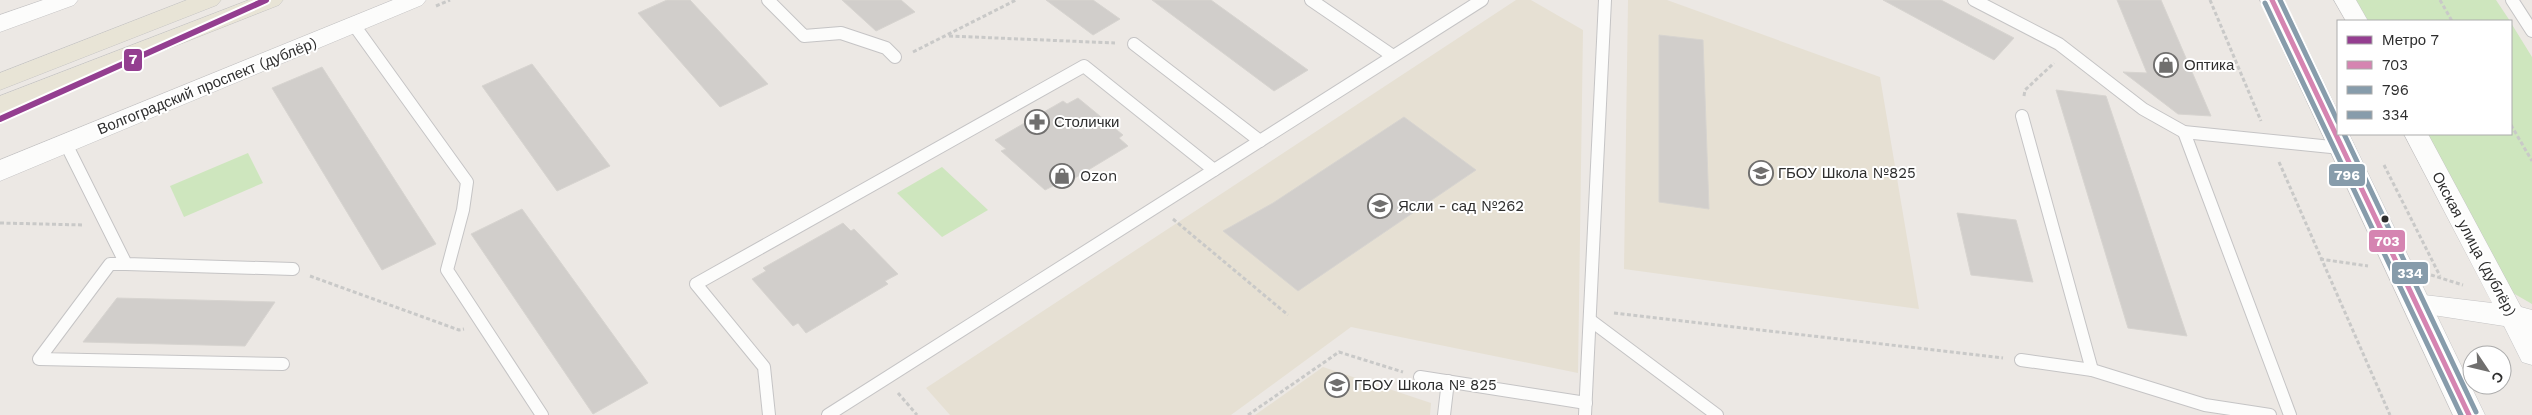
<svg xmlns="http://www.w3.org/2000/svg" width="2532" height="415" font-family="'Work Sans',sans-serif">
<rect width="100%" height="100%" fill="#ece8e4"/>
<g fill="#e6e0d3">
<path d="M 1516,0 L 1531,0 L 1583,30 L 1578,373 L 1351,327 L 1231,415 L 950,415 L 926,388 Z"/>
<path d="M 1628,0 L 1667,0 L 1880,77 L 1919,309 L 1624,269 Z"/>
<path d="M 1323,367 L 1431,403 L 1430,415 L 1255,415 Z"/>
</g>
<g fill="#cee6be">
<path d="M 2354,0 L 2496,0 L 2510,21 L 2366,21 Z"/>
<path d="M 2511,23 L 2532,57 L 2532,304 L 2513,293 L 2427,134 L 2511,134 Z"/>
<path d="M 248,153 L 263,183 L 184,217 L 170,186 Z"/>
<path d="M 942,167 L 988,210 L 942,237 L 897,193 Z"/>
</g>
<g fill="#d1cecb" stroke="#d7d4d0">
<path d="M 667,0 L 690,0 L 768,84 L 720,107 L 638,13 Z"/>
<path d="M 842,0 L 901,0 L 915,12 L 876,31 Z"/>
<path d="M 1046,0 L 1093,0 L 1120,19 L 1093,35 Z"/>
<path d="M 1152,0 L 1211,0 L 1308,70 L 1274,91 Z"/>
<path d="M 1883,0 L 1941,0 L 2014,38 L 1994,60 Z"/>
<path d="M 2117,0 L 2161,0 L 2211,116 L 2178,114 L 2123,72 L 2147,73 Z"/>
<path d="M 1659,35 L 1703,40 L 1709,209 L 1659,202 Z"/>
<path d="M 532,64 L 610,166 L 557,191 L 482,86 Z"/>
<path d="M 322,67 L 436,244 L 382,270 L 272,88 Z"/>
<path d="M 2056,90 L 2106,96 L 2187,336 L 2128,328 Z"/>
<path d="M 1078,98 L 1123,135 L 1119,138 L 1128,146 L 1060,187 L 1057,184 L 1045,190 L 1001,151 L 1006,149 L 995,140 L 1063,101 L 1067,104 Z"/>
<path d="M 1404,117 L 1476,170 L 1298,291 L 1223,231 L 1273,203 Z"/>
<path d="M 522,209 L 648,383 L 593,414 L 471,234 Z"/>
<path d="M 1957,213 L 2016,220 L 2033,282 L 1971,275 Z"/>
<path d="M 843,223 L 851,231 L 854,229 L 898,274 L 885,281 L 888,284 L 806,333 L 798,323 L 793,326 L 752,279 L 766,271 L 763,268 Z"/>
<path d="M 117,298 L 275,302 L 245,346 L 83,342 Z"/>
</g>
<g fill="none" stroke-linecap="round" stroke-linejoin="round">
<defs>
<g id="lane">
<path d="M 768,0 L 804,36 L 841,33 L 886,48 L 895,57"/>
<path d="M 1311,0 L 1393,56"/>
<path d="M 1974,0 L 2059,44 L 2143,109 L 2184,132 L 2341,148"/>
<path d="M 2512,0 L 2532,31"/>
<path d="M 354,25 L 467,182 L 463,210 L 447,270 L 542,415"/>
<path d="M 1134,44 L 1260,141"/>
<path d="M 2022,116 L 2092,370"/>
<path d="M 2184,132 L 2290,415"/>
<path d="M 66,144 L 126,264 L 293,269"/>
<path d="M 126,264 L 110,264 L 39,359 L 283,364"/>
<path d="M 1590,320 L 1717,415"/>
<path d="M 2021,360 L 2092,370 L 2205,405 L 2270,415"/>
<path d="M 1420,377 L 1586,403"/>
<path d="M 769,415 L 764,367 L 696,284 L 1084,66 L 1214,170"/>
<path d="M 828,415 L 1482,0"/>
<path d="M 1444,415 L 1448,381"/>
<path d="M 1585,415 L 1605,0"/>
</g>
<g id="street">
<path d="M 2334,0 L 2356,0 L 2368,21 L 2346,21 Z"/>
<path d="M 2404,134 L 2428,134 L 2521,307 L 2532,310 L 2532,365 L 2522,362 L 2504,326 L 2407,311 L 2403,304 L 2407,297 L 2416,294 L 2492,303 Z"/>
</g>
<g id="secondary">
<path d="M 43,0 L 78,0 L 74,5 L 0,32 L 0,15 Z"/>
<path d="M 393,0 L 426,0 L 422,5 L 0,181 L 0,160 Z"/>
<path d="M 2260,0 L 2284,0 L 2338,112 L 2338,134 L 2349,134 L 2485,415 L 2453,415 Z"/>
</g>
<g id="primary">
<path d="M 187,0 L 221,0 L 217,5 L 0,90 L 0,73 Z"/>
<path d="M 249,0 L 283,0 L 279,5 L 0,115 L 0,96 Z"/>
</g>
</defs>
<use href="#lane" stroke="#c5c4c5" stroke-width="14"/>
<use href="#street" stroke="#c5c4c5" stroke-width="1"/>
<use href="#secondary" stroke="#c5c4c5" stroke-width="1"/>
<use href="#primary" stroke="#c6c5c4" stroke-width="1"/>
<g stroke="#c9c9c8" stroke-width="3" stroke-dasharray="4 2.5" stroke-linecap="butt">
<path d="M 2210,0 L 2261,121"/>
<path d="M 2440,0 L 2452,21"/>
<path d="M 436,6 L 450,0"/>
<path d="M 949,36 L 1115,43"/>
<path d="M 913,52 L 1016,0"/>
<path d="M 2024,96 L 2025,90 L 2054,63"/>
<path d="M 2511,125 L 2532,161"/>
<path d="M 2279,162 L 2390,415"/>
<path d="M 2384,165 L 2440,276"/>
<path d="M 1173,219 L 1288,315"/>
<path d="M 0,223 L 84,225"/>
<path d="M 2320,259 L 2368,266"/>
<path d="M 2431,275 L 2463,285"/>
<path d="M 310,276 L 459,330 L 464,329"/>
<path d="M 1614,313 L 2003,358"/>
<path d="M 898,393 L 917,415"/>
<path d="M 1248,415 L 1339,352 L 1403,372"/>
</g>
<use href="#lane" stroke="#fcfcfb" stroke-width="12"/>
<use href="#street" fill="#fcfcfb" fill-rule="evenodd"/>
<use href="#secondary" fill="#fcfcfb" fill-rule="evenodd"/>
<use href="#primary" fill="#e8e4d6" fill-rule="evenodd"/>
<defs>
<path id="bus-1" d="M 2272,0 L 2469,415"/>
<path id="bus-2" d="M 2265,3 L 2461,415"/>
<g id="bus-3">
<path d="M 2280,0 L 2338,122"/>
<path d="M 2344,134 L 2476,412"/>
</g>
</defs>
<use href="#bus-1" stroke="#fff" stroke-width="9"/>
<use href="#bus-2" stroke="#fff" stroke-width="9"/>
<use href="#bus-3" stroke="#fff" stroke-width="9"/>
<use href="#bus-1" stroke="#d584b1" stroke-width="5"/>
<use href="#bus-2" stroke="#879cab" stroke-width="5"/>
<use href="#bus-3" stroke="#879cab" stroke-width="5"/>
<defs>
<path id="metro-1" d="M 0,119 L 266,0"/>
</defs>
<use href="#metro-1" stroke="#fff" stroke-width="10"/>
<use href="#metro-1" stroke="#943e90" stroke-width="6"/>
</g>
<defs>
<symbol id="shop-ring" viewBox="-11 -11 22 22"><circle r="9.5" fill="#fff" stroke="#706f6e" stroke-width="1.5"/><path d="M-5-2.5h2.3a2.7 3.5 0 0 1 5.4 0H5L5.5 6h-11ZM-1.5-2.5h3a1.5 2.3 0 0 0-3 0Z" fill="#706f6e"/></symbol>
<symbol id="pharmacy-ring" viewBox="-11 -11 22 22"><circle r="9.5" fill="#fff" stroke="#706f6e" stroke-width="1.5"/><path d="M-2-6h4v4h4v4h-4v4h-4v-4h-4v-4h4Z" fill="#706f6e"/></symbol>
<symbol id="school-ring" viewBox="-11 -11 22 22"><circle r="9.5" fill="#fff" stroke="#706f6e" stroke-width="1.5"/><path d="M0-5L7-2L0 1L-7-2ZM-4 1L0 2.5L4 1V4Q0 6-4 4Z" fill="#706f6e"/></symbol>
</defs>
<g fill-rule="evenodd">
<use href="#shop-ring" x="2152" y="51" width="28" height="28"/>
<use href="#pharmacy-ring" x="1023" y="108" width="28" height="28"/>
<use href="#school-ring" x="1747" y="159" width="28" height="28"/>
<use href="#shop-ring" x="1048" y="162" width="28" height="28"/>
<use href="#school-ring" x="1366" y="192" width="28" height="28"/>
<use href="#school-ring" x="1323" y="371" width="28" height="28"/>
</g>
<circle fill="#2e2e2e" stroke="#fff" stroke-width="2" cx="2385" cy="219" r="4.5"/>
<g text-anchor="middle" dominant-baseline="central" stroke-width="4" stroke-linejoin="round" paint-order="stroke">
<g font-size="15" fill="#2e2e2e" stroke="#fff" text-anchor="start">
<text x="2184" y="65">Оптика</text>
<text x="1054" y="122">Столички</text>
<text x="1778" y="173">ГБОУ Школа №825</text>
<text x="1080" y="176">Ozon</text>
<text x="1398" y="206">Ясли - сад №262</text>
<text x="1354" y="385">ГБОУ Школа № 825</text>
</g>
<g font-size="15" fill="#2e2e2e" stroke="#fff">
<text transform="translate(207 86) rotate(-22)">Волгоградский проспект (дублёр)</text>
<text transform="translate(2474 244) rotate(62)">Окская улица (дублёр)</text>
</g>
</g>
<g stroke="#fff" stroke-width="2">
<rect x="123" y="48" width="20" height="24" rx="5" fill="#943e90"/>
<rect x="2328" y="163" width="38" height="24" rx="5" fill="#879cab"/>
<rect x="2368" y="229" width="38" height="24" rx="5" fill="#d584b1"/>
<rect x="2391" y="261" width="38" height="24" rx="5" fill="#879cab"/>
</g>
<g font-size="14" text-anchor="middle" font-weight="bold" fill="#fff">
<text x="133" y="64">7</text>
<text x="2347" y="180">796</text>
<text x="2387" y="246">703</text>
<text x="2410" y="278">334</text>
</g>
<rect x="2337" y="20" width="175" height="115" fill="#ffffff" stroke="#ababab"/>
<rect x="2347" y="36" width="25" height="8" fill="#943e90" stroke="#ababab"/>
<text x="2382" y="45" font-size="15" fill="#2e2e2e">Метро 7</text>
<rect x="2347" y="61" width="25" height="8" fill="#d584b1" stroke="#ababab"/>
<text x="2382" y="70" font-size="15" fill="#2e2e2e">703</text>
<rect x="2347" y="86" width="25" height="8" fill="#879cab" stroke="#ababab"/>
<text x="2382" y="95" font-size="15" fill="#2e2e2e">796</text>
<rect x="2347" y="111" width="25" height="8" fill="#879cab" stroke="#ababab"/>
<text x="2382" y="120" font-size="15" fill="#2e2e2e">334</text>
<g transform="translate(2487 370) rotate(125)"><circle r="24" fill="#ffffff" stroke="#ababab"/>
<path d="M0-4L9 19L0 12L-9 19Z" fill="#706f6e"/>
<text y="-8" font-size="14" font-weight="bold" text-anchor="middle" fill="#2e2e2e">С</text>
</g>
</svg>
